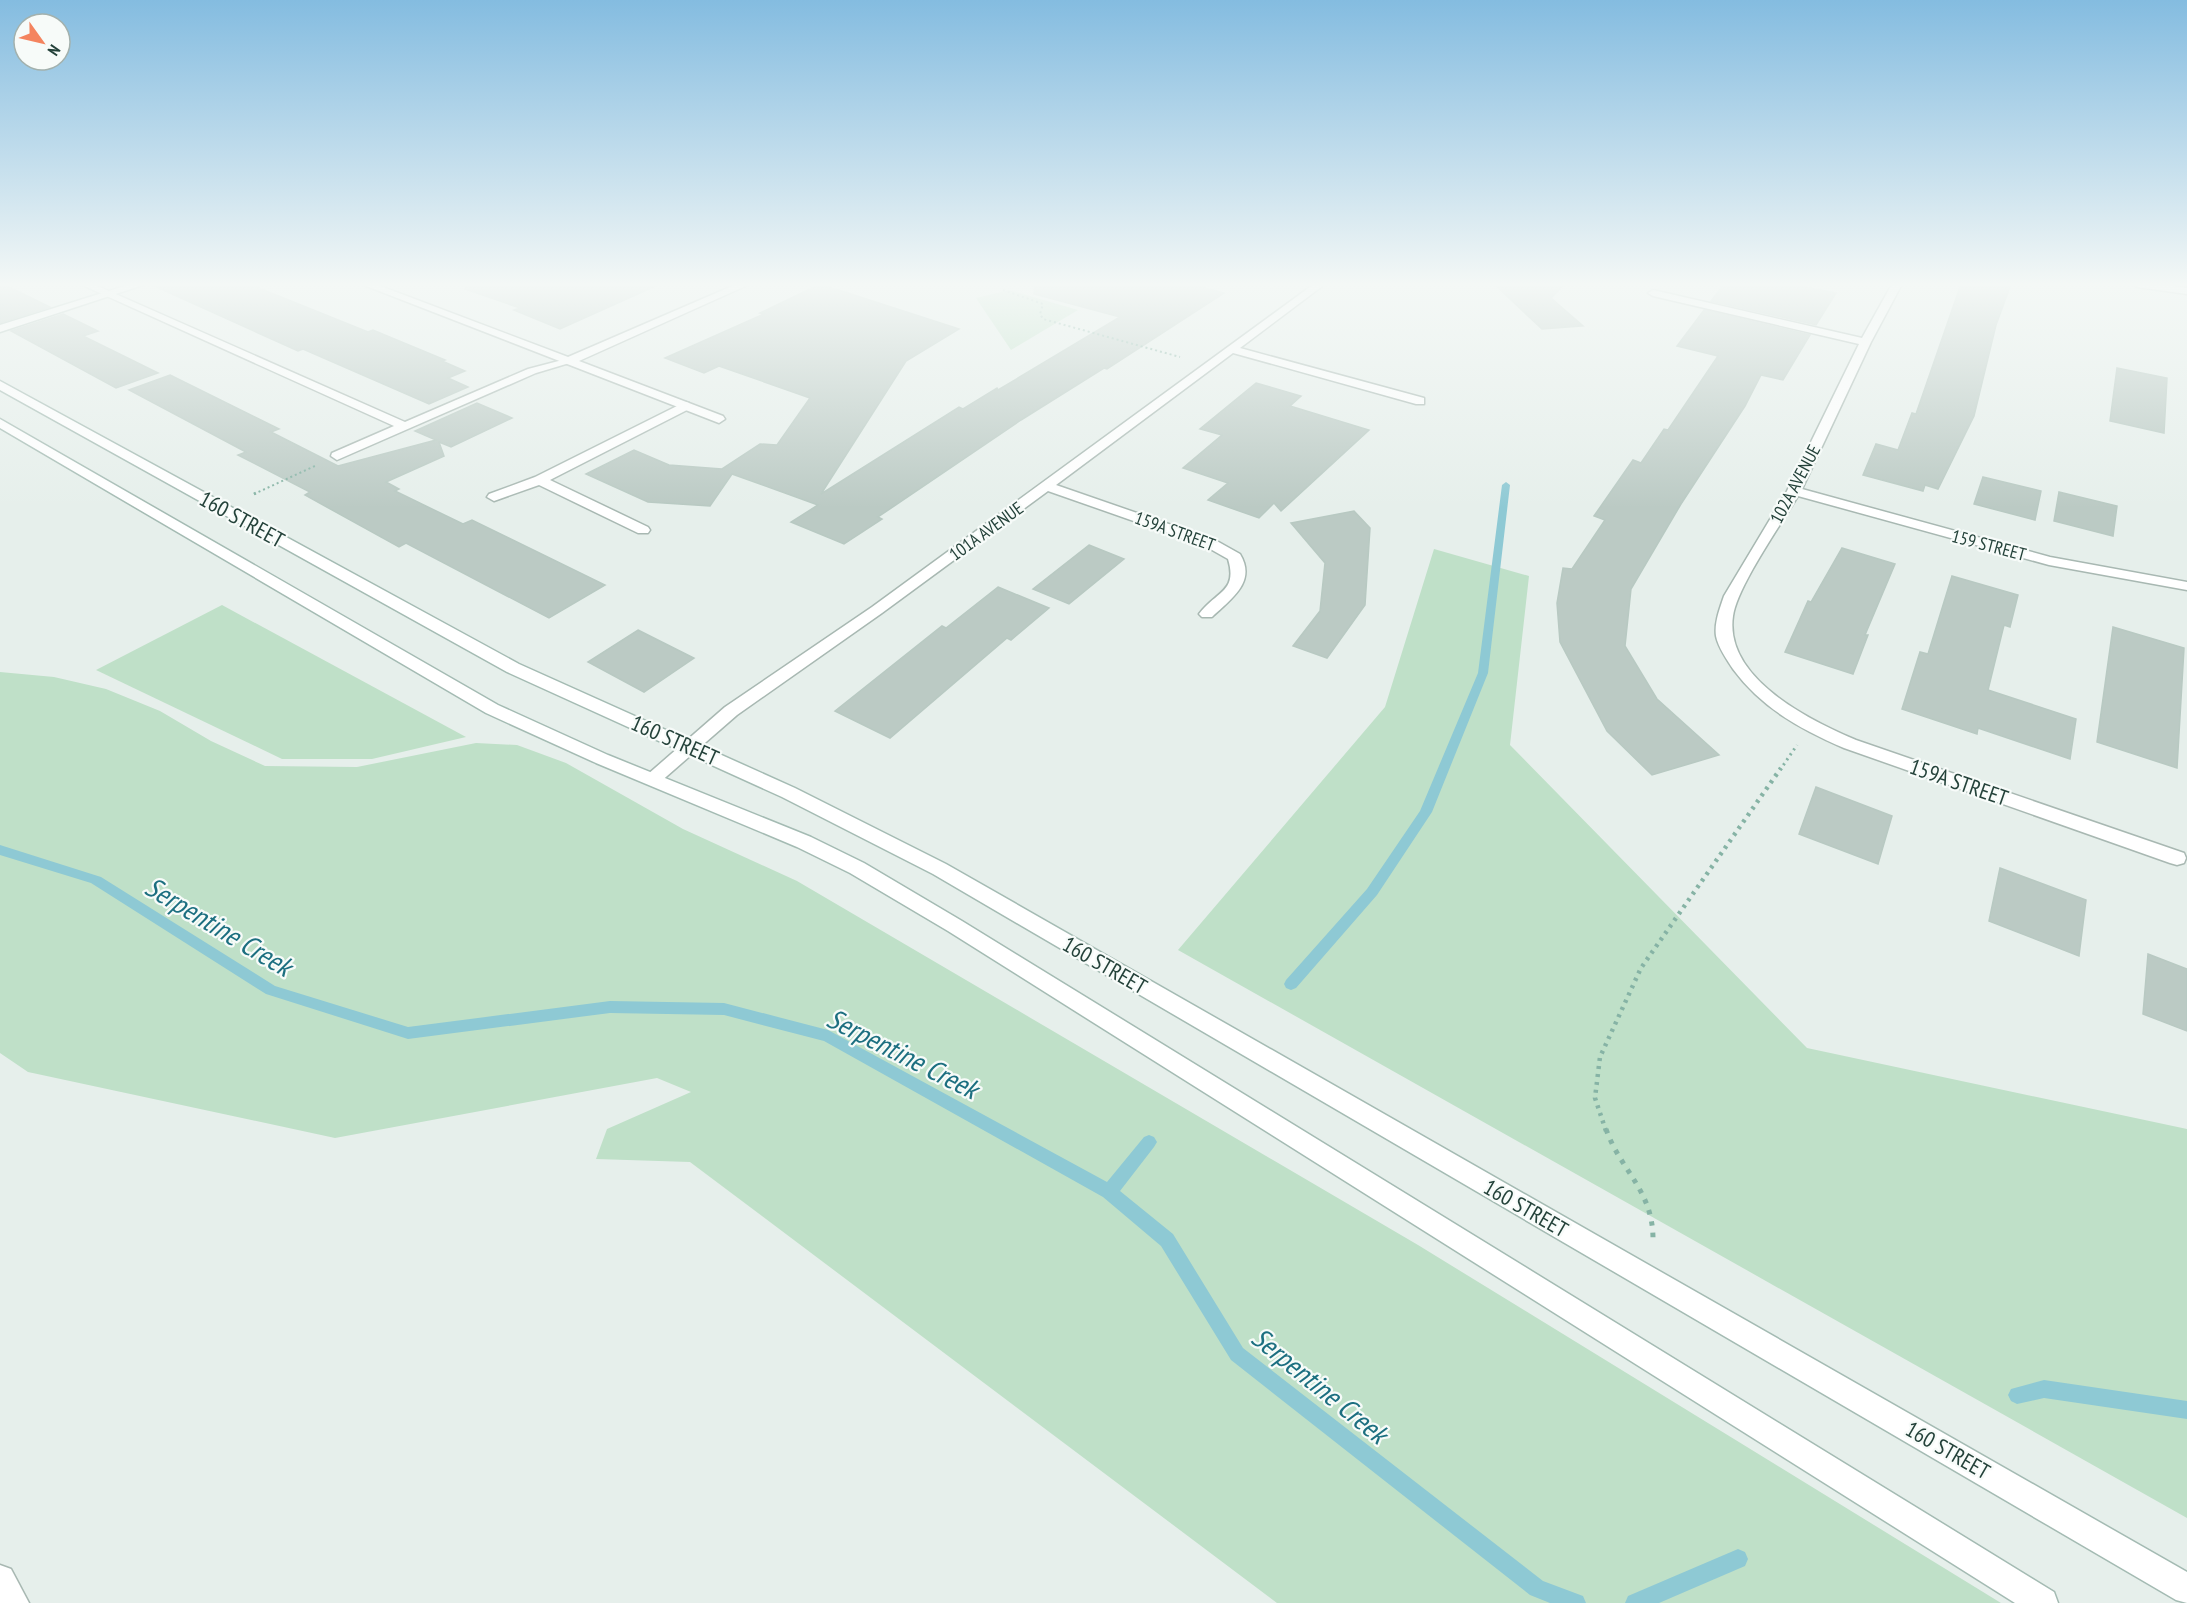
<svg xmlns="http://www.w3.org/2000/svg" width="2187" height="1603" font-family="'PT Sans Narrow',sans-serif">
<rect width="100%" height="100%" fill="#e6efeb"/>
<g fill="#bfe0c8">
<path d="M 1009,290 L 1078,310 L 1011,350 L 976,298 Z"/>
<path d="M 1434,549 L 1529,576 L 1510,745 L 1807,1048 L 2187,1129 L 2187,1518 L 1178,950 L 1385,707 Z"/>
<path d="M 222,605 L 466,737 L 372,759 L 282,759 L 96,670 Z"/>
<path d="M 0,672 L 54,677 L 106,689 L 160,711 L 211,741 L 265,766 L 357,767 L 476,743 L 517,745 L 566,763 L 683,829 L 797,881 L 1418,1245 L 2001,1603 L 1277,1603 L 690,1162 L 596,1159 L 607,1129 L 691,1092 L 657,1078 L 335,1138 L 28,1072 L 0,1053 Z"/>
</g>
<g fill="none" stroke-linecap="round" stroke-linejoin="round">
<g fill="#8ec9d4" fill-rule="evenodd">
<path d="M 1506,482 L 1510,485 L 1488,673 L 1432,812 L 1377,895 L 1296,988 L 1291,990 L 1286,988 L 1284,984 L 1286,980 L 1367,889 L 1420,811 L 1478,673 L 1502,485 Z"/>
<path d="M 0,845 L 101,877 L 275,986 L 408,1027 L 610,1001 L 724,1003 L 828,1030 L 1107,1182 L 1144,1137 L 1149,1135 L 1154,1137 L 1157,1142 L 1154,1147 L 1120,1191 L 1173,1234 L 1243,1348 L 1543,1581 L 1583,1596 L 1586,1603 L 1550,1603 L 1530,1595 L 1231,1360 L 1161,1246 L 1103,1197 L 824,1041 L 724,1015 L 610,1013 L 408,1039 L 266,994 L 91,883 L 0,855 Z"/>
<path d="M 2044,1380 L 2187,1401 L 2187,1419 L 2044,1398 L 2017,1404 L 2011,1401 L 2008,1395 L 2011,1389 Z"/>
<path d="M 1738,1549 L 1745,1552 L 1748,1559 L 1745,1566 L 1659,1603 L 1625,1603 L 1628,1596 Z"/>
</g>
</g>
<g fill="#bbcac4" stroke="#b8c9c2" stroke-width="1.5">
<path d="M 0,284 L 3,284 L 50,307 L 0,323 Z"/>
<path d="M 150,284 L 249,284 L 368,332 L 373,330 L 445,360 L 442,361 L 465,371 L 448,378 L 468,387 L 429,404 L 303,349 L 298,351 Z"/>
<path d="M 466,284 L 660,284 L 560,329 L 514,310 L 520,308 L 465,289 Z"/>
<path d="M 820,284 L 959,329 L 906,361 L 821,494 L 959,407 L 963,409 L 997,388 L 998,390 L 1120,317 L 1034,294 L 1035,284 L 1191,284 L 1224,293 L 1107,369 L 1104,368 L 1021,420 L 878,517 L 882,519 L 844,544 L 791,522 L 818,505 L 732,474 L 710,506 L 648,502 L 586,474 L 634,450 L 669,465 L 722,469 L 760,444 L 777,445 L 810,398 L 719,366 L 704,373 L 665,358 L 764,314 L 760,313 Z"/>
<path d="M 1494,284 L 1565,284 L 1551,298 L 1583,326 L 1542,329 Z"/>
<path d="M 1724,284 L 1790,284 L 1836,293 L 1816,325 L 1711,301 Z"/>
<path d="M 1961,284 L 2011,284 L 1996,325 L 1974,416 L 1938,489 L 1925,485 L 1923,491 L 1863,475 L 1876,444 L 1898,450 L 1912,413 L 1916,414 Z"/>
<path d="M 1704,310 L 1810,335 L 1783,380 L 1761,375 L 1745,406 L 1681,504 L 1631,589 L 1625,646 L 1657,699 L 1719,755 L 1652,775 L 1607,731 L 1560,642 L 1557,603 L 1563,568 L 1572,569 L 1605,520 L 1594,516 L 1633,460 L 1641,463 L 1664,429 L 1668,430 L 1718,356 L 1677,346 Z"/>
<path d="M 63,314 L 98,331 L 83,336 L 158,373 L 116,388 L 11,331 Z"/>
<path d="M 2117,368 L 2167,378 L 2164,433 L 2110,421 Z"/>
<path d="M 170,375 L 279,429 L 271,432 L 338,466 L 436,440 L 415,431 L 477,403 L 512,418 L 451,447 L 439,442 L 444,456 L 386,482 L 399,489 L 395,491 L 463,524 L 472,520 L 605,585 L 549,618 L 406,543 L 399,547 L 305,495 L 310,492 L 238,455 L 246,452 L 129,390 Z"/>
<path d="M 1256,383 L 1301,396 L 1290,406 L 1369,430 L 1281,511 L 1274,503 L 1259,518 L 1208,500 L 1228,483 L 1183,468 L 1222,435 L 1200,429 Z"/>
<path d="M 1983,477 L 2041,491 L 2035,520 L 1974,504 Z"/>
<path d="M 2059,492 L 2117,506 L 2113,536 L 2054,521 Z"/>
<path d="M 1354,511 L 1370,528 L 1365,605 L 1327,658 L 1293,646 L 1320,611 L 1325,563 L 1291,523 Z"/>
<path d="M 1089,545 L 1124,559 L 1069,604 L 1033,589 Z"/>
<path d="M 1842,548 L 1895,564 L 1865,635 L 1868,635 L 1853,674 L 1785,652 L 1808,601 L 1811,602 Z"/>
<path d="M 1952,576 L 2018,595 L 2010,627 L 2004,625 L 1988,690 L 2076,719 L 2070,759 L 1978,728 L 1977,734 L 1902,709 L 1920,652 L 1928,654 Z"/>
<path d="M 998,587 L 1049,608 L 1011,640 L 1007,638 L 890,738 L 835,711 L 942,626 L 946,628 Z"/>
<path d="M 2113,627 L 2184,648 L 2177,768 L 2097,742 Z"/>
<path d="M 638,630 L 694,658 L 644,692 L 588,662 Z"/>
<path d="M 1816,787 L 1892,816 L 1878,864 L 1799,834 Z"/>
<path d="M 2000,868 L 2086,900 L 2079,956 L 1989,921 Z"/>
<path d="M 2148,954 L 2187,969 L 2187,1031 L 2143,1014 Z"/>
</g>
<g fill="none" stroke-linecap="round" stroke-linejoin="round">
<defs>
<g id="lane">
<path d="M 80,284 L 93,284 L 405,422 L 528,369 L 570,358 L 576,361 L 536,373 L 337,460 L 331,456 L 332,453 L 394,426 Z"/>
<path d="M 685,402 L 689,403 L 689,409 L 550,480 L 648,527 L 650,530 L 648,533 L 638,533 L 539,485 L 494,501 L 487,497 L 489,494 L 535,477 Z"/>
</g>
<g id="street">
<path d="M 361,284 L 375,284 L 568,357 L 737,284 L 750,284 L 579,361 L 723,416 L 725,419 L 719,423 Z"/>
<path d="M 1314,284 L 1325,284 L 1240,348 L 1424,398 L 1424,404 L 1416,404 L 1233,353 L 1056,485 L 1215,540 L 1240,554 C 1257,582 1231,599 1212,617 L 1202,617 L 1199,614 C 1216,591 1238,592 1228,559 L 1205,546 L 1048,491 L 882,613 L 737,715 L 659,783 L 647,783 L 644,779 L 647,775 L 725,707 L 872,607 Z"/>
<path d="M 1892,284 L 1902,284 L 1871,342 L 1802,489 L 2050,557 L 2187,582 L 2187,590 L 2049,565 L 1798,496 C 1781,524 1737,587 1733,616 C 1724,678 1809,720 1856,740 L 2184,853 L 2186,858 L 2184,863 L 2177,865 L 2170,863 L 1844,748 C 1800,729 1762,708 1733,669 C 1727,660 1718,647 1716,636 C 1714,623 1720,608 1724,596 L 1787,491 L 1859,344 L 1653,296 L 1648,293 L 1653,290 L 1862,338 Z"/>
<path d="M 2132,284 L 2157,284 L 2187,288 L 2187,294 L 2137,287 Z"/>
<path d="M 0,1565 L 11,1569 L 29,1603 L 0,1603 Z"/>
</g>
<g id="secondary">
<path d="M 131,284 L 146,284 L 0,332 L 0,325 Z"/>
<path d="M 0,381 L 519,664 L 795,788 L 946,864 L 2187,1572 L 2187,1603 L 2176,1600 L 933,874 L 782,797 L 507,672 L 0,390 Z"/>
<path d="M 0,419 L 498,705 L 608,755 L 811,837 L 864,863 L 962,921 L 2054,1592 L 2058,1603 L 2015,1603 L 948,931 L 850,873 L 797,847 L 596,763 L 486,713 L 0,428 Z"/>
</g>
</defs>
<use href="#lane" stroke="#a8b8b2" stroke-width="3"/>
<use href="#street" stroke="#a8b8b2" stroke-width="3"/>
<use href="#secondary" stroke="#a4bbb3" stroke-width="3"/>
<g stroke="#86b3a5" stroke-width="2" stroke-dasharray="2 3" stroke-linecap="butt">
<path d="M 1003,290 L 1043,304 L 1040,314 L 1043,319 L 1180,357"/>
<path d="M 254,494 L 317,465"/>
</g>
<g stroke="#86b3a5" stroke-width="3" stroke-dasharray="2 4" stroke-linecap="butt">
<path d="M 254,494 L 256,493"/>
<path d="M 1780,770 L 1797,745"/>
</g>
<path stroke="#86b3a5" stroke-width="4.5" stroke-dasharray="3 5" stroke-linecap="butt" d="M 1606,1131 L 1595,1098 L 1600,1057 L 1641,968 L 1781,768"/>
<path stroke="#86b3a5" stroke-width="5" stroke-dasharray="4.5 7" stroke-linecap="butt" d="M 1606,1129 C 1620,1170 1653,1190 1653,1239"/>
<use href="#lane" fill="#fff" fill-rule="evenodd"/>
<use href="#street" fill="#fff" fill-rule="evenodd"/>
<use href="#secondary" fill="#fff" fill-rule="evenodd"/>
</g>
<linearGradient id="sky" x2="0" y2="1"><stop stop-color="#84bce0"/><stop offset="0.56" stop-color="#f4f8f6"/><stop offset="1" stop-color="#f4f8f6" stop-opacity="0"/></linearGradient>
<rect width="2187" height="508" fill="url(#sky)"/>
<g text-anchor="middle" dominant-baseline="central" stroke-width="4.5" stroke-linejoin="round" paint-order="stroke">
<g font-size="18" fill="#24423a" stroke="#f7fbf9">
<text transform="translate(1795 484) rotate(-62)">102A AVENUE</text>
<text transform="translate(986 531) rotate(-36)">101A AVENUE</text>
<text transform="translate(1175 531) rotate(20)">159A STREET</text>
<text transform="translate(1989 545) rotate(15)">159 STREET</text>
</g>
<g font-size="22" fill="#24423a" stroke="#f7fbf9">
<text transform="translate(242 519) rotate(29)">160 STREET</text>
<text transform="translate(675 740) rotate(24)">160 STREET</text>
<text transform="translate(1959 782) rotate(19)">159A STREET</text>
<text transform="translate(1105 965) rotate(30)">160 STREET</text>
<text transform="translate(1526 1208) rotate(30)">160 STREET</text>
<text transform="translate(1948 1450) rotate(30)">160 STREET</text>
</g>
<g font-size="28" font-style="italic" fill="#1c6f80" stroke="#f7fbf9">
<text transform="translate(219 926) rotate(31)">Serpentine Creek</text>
<text transform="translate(903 1053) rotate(27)">Serpentine Creek</text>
<text transform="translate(1320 1385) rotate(39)">Serpentine Creek</text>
</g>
</g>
<g transform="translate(42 42) rotate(124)"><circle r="28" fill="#f7fbf9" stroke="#a3b1ad" stroke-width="1.5"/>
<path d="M0-4.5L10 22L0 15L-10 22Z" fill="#f4845f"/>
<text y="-9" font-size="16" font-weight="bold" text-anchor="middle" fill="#24423a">N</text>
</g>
</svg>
